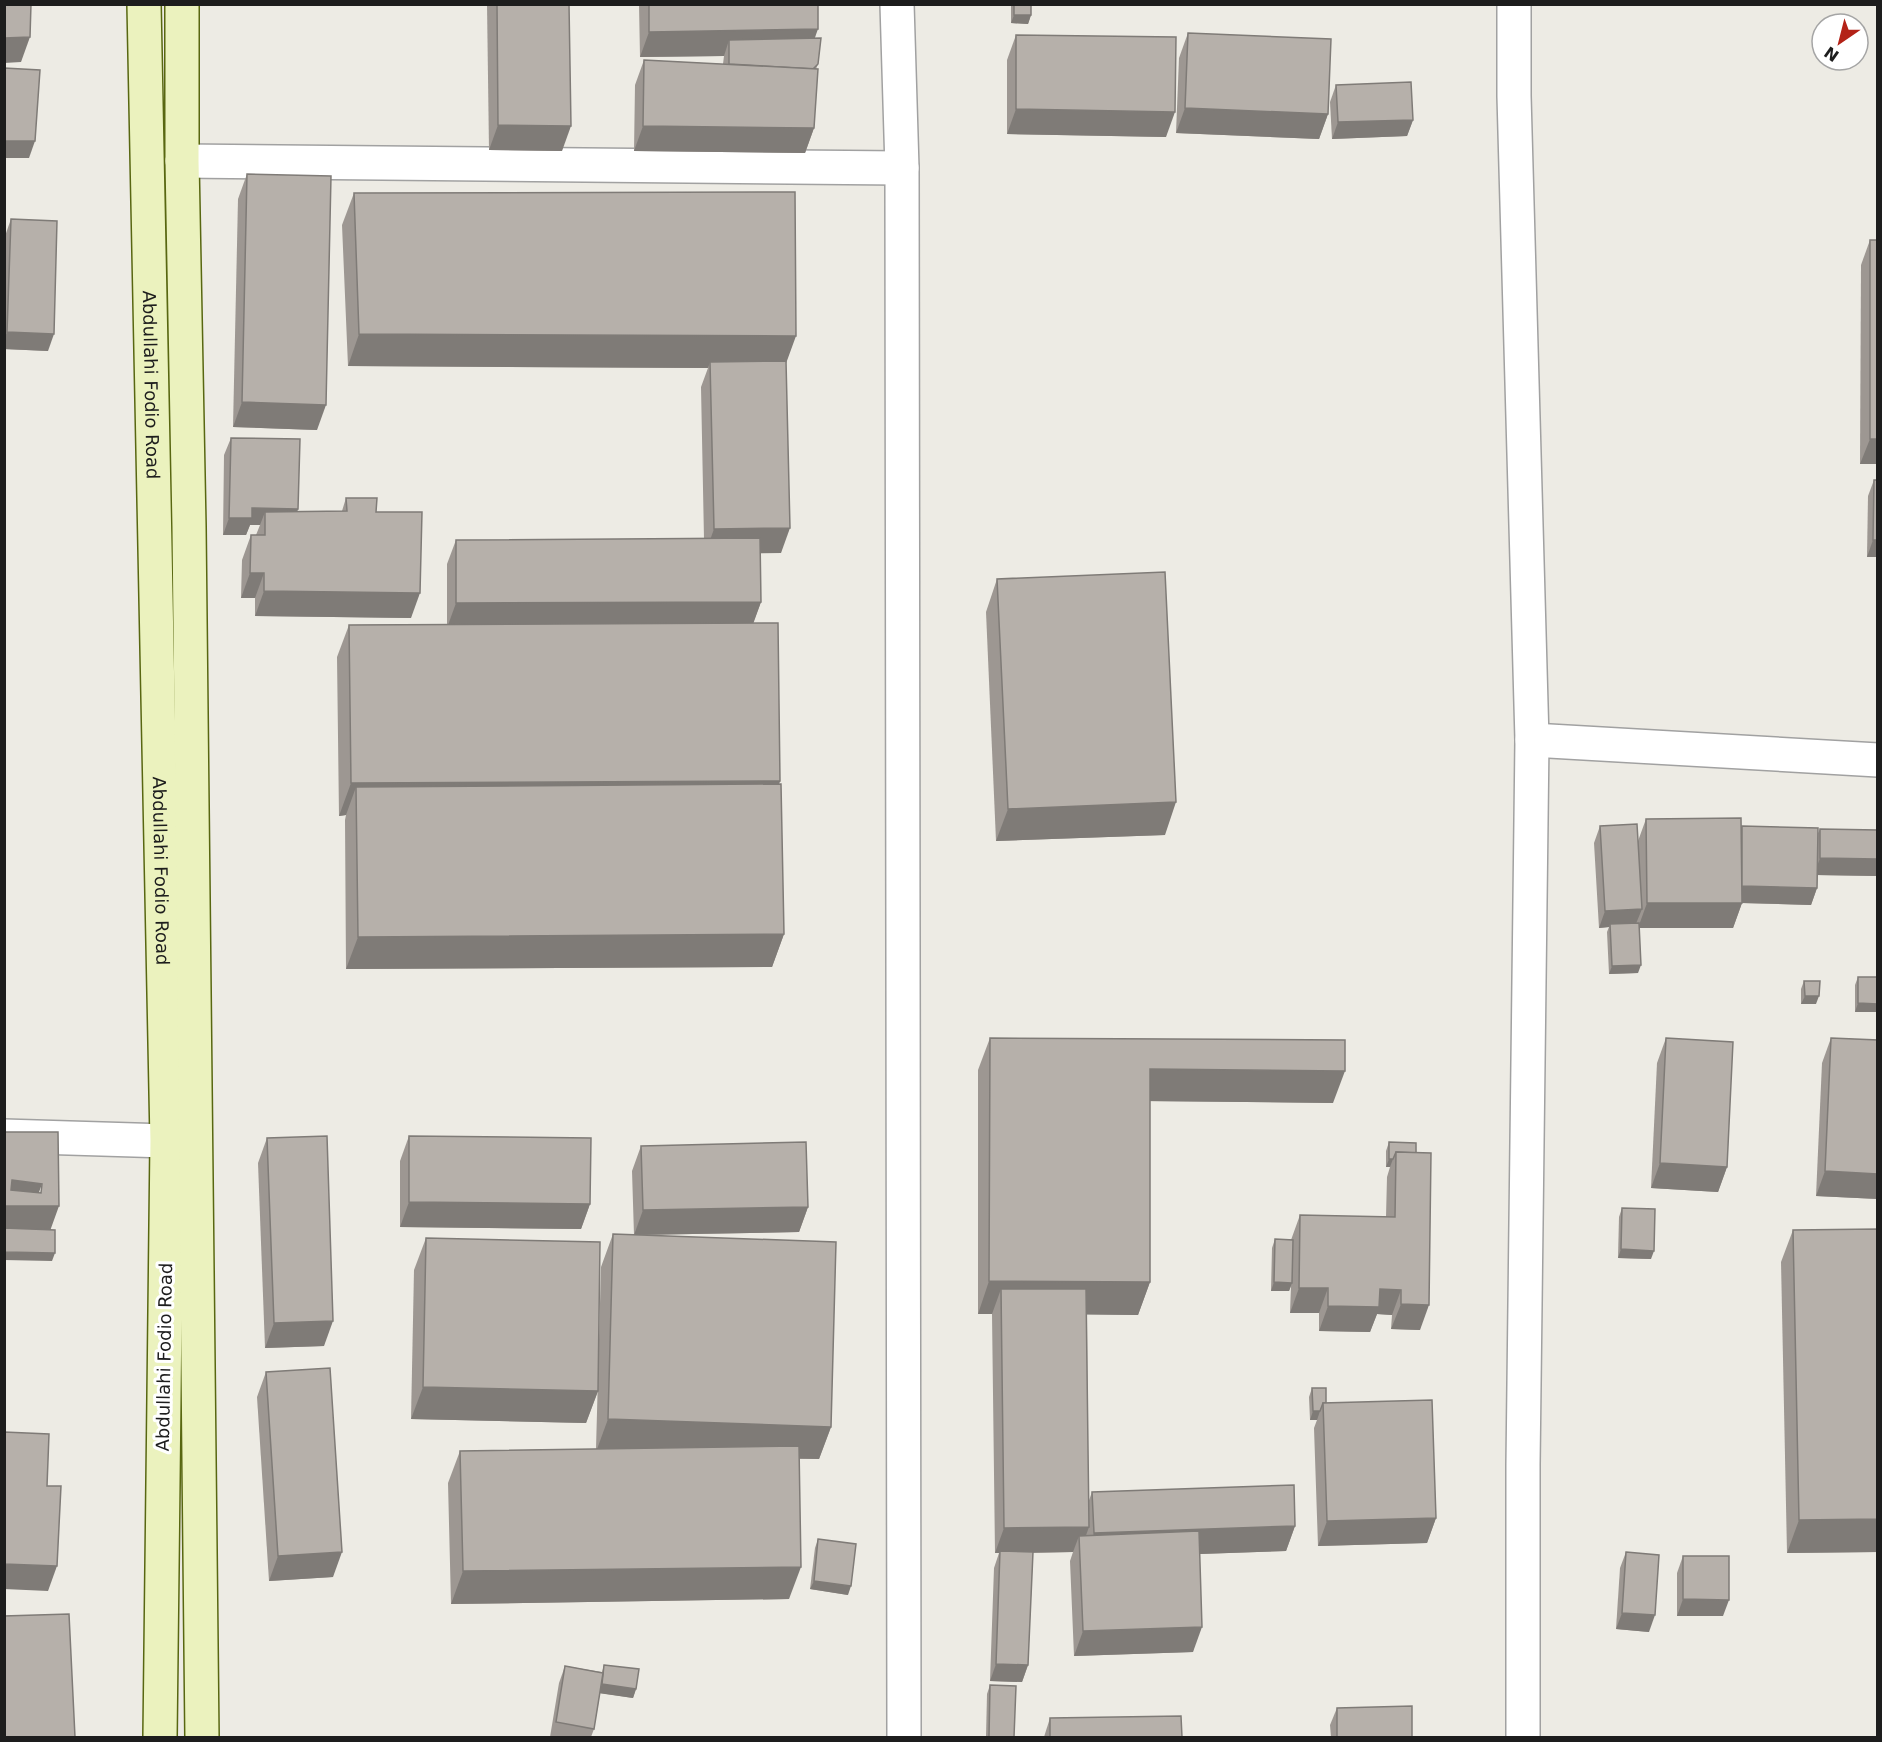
<svg xmlns="http://www.w3.org/2000/svg" width="1882" height="1742" font-family="'DejaVu Sans',sans-serif">
<rect width="100%" height="100%" fill="#edebe4"/>
<g fill="none" stroke-linecap="round" stroke-linejoin="round">
<defs>
<g id="street">
<path d="M 897,4 L 902,168 L 904,1738"/>
<path d="M 1514,4 L 1514,96 L 1532,740 L 1523,1465 L 1523,1738"/>
<path d="M 182,161 L 902,168"/>
<path d="M 1532,740 L 1878,760"/>
<path d="M 4,1136 L 167,1141"/>
</g>
<g id="secondary">
<path id="s1" d="M 144,4 L 167,1141 L 160,1738"/>
<path d="M 182,4 L 182,161 L 189,527 L 202,1738"/>
</g>
</defs>
<use href="#street" stroke="#a1a1a1" stroke-width="36"/>
<use href="#secondary" stroke="#586711" stroke-width="36"/>
<use href="#street" stroke="#fff" stroke-width="33"/>
<use href="#secondary" stroke="#ebf2be" stroke-width="33"/>
</g>
<g fill="#9d9792">
<path d="M 487,4 L 569,4 L 562,151 L 489,150 Z"/>
<path d="M 639,4 L 818,4 L 815,38 L 818,64 L 816,69 L 814,128 L 805,153 L 634,151 L 635,85 L 644,60 L 723,64 L 724,56 L 640,57 Z"/>
<path d="M 1011,4 L 1031,4 L 1031,15 L 1028,24 L 1011,23 Z"/>
<path d="M 1188,33 L 1328,114 L 1319,139 L 1176,133 L 1179,58 Z"/>
<path d="M 1016,35 L 1166,137 L 1007,134 L 1007,60 Z"/>
<path d="M 1336,85 L 1413,120 L 1407,136 L 1332,139 L 1330,102 Z"/>
<path d="M 247,174 L 317,430 L 233,427 L 238,199 Z"/>
<path d="M 354,193 L 786,361 L 781,553 L 760,553 L 761,602 L 753,623 L 780,781 L 779,784 L 784,934 L 772,967 L 346,969 L 345,820 L 346,815 L 339,816 L 337,657 L 349,625 L 447,624 L 447,564 L 456,540 L 704,539 L 701,387 L 708,368 L 348,366 L 342,225 Z"/>
<path d="M 11,219 L 48,351 L 4,349 L 5,236 Z"/>
<path d="M 1870,240 L 1878,464 L 1860,464 L 1861,265 Z"/>
<path d="M 231,438 L 298,509 L 297,512 L 342,511 L 346,498 L 376,512 L 411,618 L 255,616 L 255,598 L 241,598 L 242,560 L 251,535 L 256,535 L 260,525 L 250,525 L 246,535 L 223,535 L 224,455 Z"/>
<path d="M 1874,480 L 1878,557 L 1867,557 L 1868,496 Z"/>
<path d="M 997,579 L 1165,835 L 996,841 L 986,612 Z"/>
<path d="M 1646,819 L 1818,833 L 1820,829 L 1878,876 L 1818,875 L 1817,888 L 1811,905 L 1742,903 L 1733,928 L 1640,928 L 1638,973 L 1609,974 L 1607,932 L 1609,927 L 1599,928 L 1594,843 L 1600,826 L 1638,841 Z"/>
<path d="M 1858,977 L 1878,977 L 1878,1012 L 1855,1012 L 1855,985 Z"/>
<path d="M 1804,981 L 1816,1004 L 1801,1004 L 1801,989 Z"/>
<path d="M 990,1038 L 1333,1103 L 1150,1101 L 1150,1282 L 1138,1315 L 1087,1314 L 1088,1503 L 1092,1492 L 1295,1526 L 1286,1551 L 1199,1554 L 1193,1652 L 1074,1656 L 1070,1561 L 1073,1552 L 1033,1553 L 1028,1665 L 1022,1682 L 990,1681 L 994,1568 L 999,1553 L 995,1553 L 992,1314 L 978,1314 L 978,1070 Z"/>
<path d="M 1666,1038 L 1727,1167 L 1718,1192 L 1651,1188 L 1657,1063 Z"/>
<path d="M 1831,1038 L 1878,1040 L 1878,1199 L 1816,1196 L 1822,1063 Z"/>
<path d="M 409,1136 L 590,1204 L 581,1229 L 400,1227 L 400,1161 Z"/>
<path d="M 267,1138 L 324,1346 L 265,1348 L 258,1163 Z"/>
<path d="M 1389,1142 L 1416,1143 L 1420,1330 L 1391,1329 L 1392,1315 L 1377,1314 L 1370,1332 L 1319,1331 L 1319,1313 L 1290,1313 L 1291,1286 L 1289,1291 L 1271,1291 L 1272,1248 L 1275,1239 L 1291,1240 L 1300,1215 L 1386,1217 L 1387,1177 L 1390,1167 L 1386,1167 L 1386,1151 Z"/>
<path d="M 641,1146 L 808,1207 L 799,1232 L 638,1235 L 831,1427 L 819,1459 L 799,1459 L 789,1599 L 451,1604 L 448,1483 L 460,1451 L 596,1449 L 601,1267 L 613,1234 L 634,1235 L 632,1171 Z"/>
<path d="M 1622,1208 L 1651,1259 L 1618,1258 L 1619,1217 Z"/>
<path d="M 1878,1229 L 1878,1552 L 1787,1553 L 1781,1262 L 1793,1230 Z"/>
<path d="M 426,1238 L 598,1391 L 586,1423 L 411,1419 L 414,1270 Z"/>
<path d="M 266,1372 L 333,1577 L 269,1581 L 257,1397 Z"/>
<path d="M 1312,1388 L 1436,1518 L 1427,1543 L 1318,1546 L 1314,1428 L 1317,1420 L 1310,1420 L 1309,1397 Z"/>
<path d="M 818,1539 L 848,1595 L 810,1589 L 815,1548 Z"/>
<path d="M 1626,1552 L 1649,1632 L 1616,1629 L 1620,1568 Z"/>
<path d="M 1683,1556 L 1723,1616 L 1677,1616 L 1677,1573 Z"/>
<path d="M 604,1665 L 636,1689 L 633,1698 L 600,1693 L 594,1729 L 591,1737 L 550,1737 L 559,1683 L 565,1666 L 602,1672 Z"/>
<path d="M 990,1685 L 1014,1737 L 986,1737 L 987,1694 Z"/>
<path d="M 1337,1708 L 1412,1737 L 1331,1737 L 1330,1725 Z"/>
<path d="M 1050,1718 L 1182,1737 L 1044,1737 Z"/>
</g>
<g fill="#7f7b77">
<path d="M 1014,15 L 1031,15 L 1028,24 L 1011,23 Z"/>
<path d="M 818,29 L 809,54 L 729,40 L 724,56 L 640,57 L 649,32 Z"/>
<path d="M 30,37 L 21,62 L 4,63 L 4,38 Z"/>
<path d="M 1185,108 L 1328,114 L 1319,139 L 1176,133 Z"/>
<path d="M 1016,109 L 1175,112 L 1166,137 L 1007,134 Z"/>
<path d="M 1413,120 L 1407,136 L 1332,139 L 1338,122 Z"/>
<path d="M 498,125 L 571,126 L 562,151 L 489,150 Z"/>
<path d="M 643,126 L 814,128 L 805,153 L 634,151 Z"/>
<path d="M 4,141 L 35,141 L 29,158 L 4,158 Z"/>
<path d="M 7,332 L 54,334 L 48,351 L 4,349 L 4,339 Z"/>
<path d="M 359,334 L 796,336 L 784,369 L 710,362 L 708,368 L 348,366 Z"/>
<path d="M 242,402 L 326,405 L 317,430 L 233,427 Z"/>
<path d="M 1870,439 L 1878,439 L 1878,464 L 1860,464 Z"/>
<path d="M 252,508 L 298,509 L 292,526 L 265,512 L 260,525 L 250,525 L 246,535 L 223,535 L 229,518 Z"/>
<path d="M 790,528 L 781,553 L 705,554 L 714,529 Z"/>
<path d="M 1873,540 L 1878,540 L 1878,557 L 1867,557 Z"/>
<path d="M 250,573 L 264,573 L 255,598 L 241,598 Z"/>
<path d="M 264,591 L 420,593 L 411,618 L 255,616 Z"/>
<path d="M 761,602 L 752,627 L 447,628 L 456,603 Z"/>
<path d="M 780,781 L 768,814 L 356,787 L 346,815 L 339,816 L 351,783 Z"/>
<path d="M 1176,802 L 1165,835 L 996,841 L 1008,809 Z"/>
<path d="M 1820,858 L 1878,859 L 1878,876 L 1814,875 Z"/>
<path d="M 1741,886 L 1817,888 L 1811,905 L 1742,903 L 1733,928 L 1638,928 L 1647,903 Z"/>
<path d="M 1642,909 L 1635,926 L 1610,924 L 1609,927 L 1599,928 L 1605,911 Z"/>
<path d="M 784,934 L 772,967 L 346,969 L 358,937 Z"/>
<path d="M 1641,965 L 1638,973 L 1609,974 L 1612,966 Z"/>
<path d="M 1805,996 L 1819,996 L 1816,1004 L 1801,1004 Z"/>
<path d="M 1858,1003 L 1878,1004 L 1878,1012 L 1855,1012 Z"/>
<path d="M 1150,1069 L 1345,1071 L 1333,1103 L 1138,1101 Z"/>
<path d="M 1389,1159 L 1393,1159 L 1390,1167 L 1386,1167 Z"/>
<path d="M 1660,1163 L 1727,1167 L 1718,1192 L 1651,1188 Z"/>
<path d="M 1825,1171 L 1878,1174 L 1878,1199 L 1816,1196 Z"/>
<path d="M 12,1180 L 42,1184 L 34,1206 L 59,1206 L 50,1231 L 4,1231 L 4,1206 Z"/>
<path d="M 409,1202 L 590,1204 L 581,1229 L 400,1227 Z"/>
<path d="M 808,1207 L 799,1232 L 634,1235 L 643,1210 Z"/>
<path d="M 1621,1249 L 1654,1251 L 1651,1259 L 1618,1258 Z"/>
<path d="M 4,1252 L 55,1253 L 52,1261 L 4,1260 Z"/>
<path d="M 989,1281 L 1150,1282 L 1138,1315 L 1001,1314 L 1001,1289 L 992,1314 L 978,1314 Z"/>
<path d="M 1274,1282 L 1292,1283 L 1289,1291 L 1271,1291 Z"/>
<path d="M 1299,1288 L 1328,1288 L 1319,1313 L 1290,1313 Z"/>
<path d="M 1380,1289 L 1401,1290 L 1392,1315 L 1377,1314 L 1370,1332 L 1319,1331 L 1328,1306 Z"/>
<path d="M 1401,1304 L 1429,1305 L 1420,1330 L 1391,1329 Z"/>
<path d="M 333,1321 L 324,1346 L 265,1348 L 274,1323 Z"/>
<path d="M 423,1387 L 598,1391 L 586,1423 L 411,1419 Z"/>
<path d="M 1313,1411 L 1320,1411 L 1317,1420 L 1310,1420 Z"/>
<path d="M 608,1419 L 831,1427 L 819,1459 L 596,1452 Z"/>
<path d="M 1436,1518 L 1427,1543 L 1318,1546 L 1327,1521 Z"/>
<path d="M 1878,1519 L 1878,1552 L 1787,1553 L 1799,1520 Z"/>
<path d="M 1295,1526 L 1286,1551 L 1085,1558 L 1094,1533 Z"/>
<path d="M 1089,1527 L 1080,1552 L 1079,1536 L 1073,1552 L 1000,1553 L 1000,1551 L 999,1553 L 995,1553 L 1004,1528 Z"/>
<path d="M 342,1552 L 333,1577 L 269,1581 L 278,1556 Z"/>
<path d="M 4,1564 L 57,1566 L 48,1591 L 4,1589 Z"/>
<path d="M 801,1567 L 789,1599 L 451,1604 L 463,1571 Z"/>
<path d="M 814,1581 L 851,1586 L 848,1595 L 810,1589 Z"/>
<path d="M 1683,1599 L 1729,1600 L 1723,1616 L 1677,1616 Z"/>
<path d="M 1622,1613 L 1655,1615 L 1649,1632 L 1616,1629 Z"/>
<path d="M 1202,1627 L 1193,1652 L 1074,1656 L 1083,1631 Z"/>
<path d="M 996,1664 L 1028,1665 L 1022,1682 L 990,1681 Z"/>
<path d="M 602,1684 L 636,1689 L 633,1698 L 598,1693 Z"/>
</g>
<g fill="#b6b0aa" stroke="#7f7b77" stroke-width="1.5" fill-rule="evenodd">
<path d="M 4,4 L 31,4 L 30,37 L 4,38 Z"/>
<path d="M 497,4 L 569,4 L 571,126 L 498,125 Z"/>
<path d="M 649,4 L 818,4 L 818,29 L 649,32 Z"/>
<rect x="1014" y="4" width="17" height="11"/>
<path d="M 1188,33 L 1331,39 L 1328,114 L 1185,108 Z"/>
<path d="M 1016,35 L 1176,37 L 1175,112 L 1016,109 Z"/>
<path d="M 821,38 L 818,64 L 813,69 L 729,64 L 729,40 Z"/>
<path d="M 644,60 L 818,69 L 814,128 L 643,126 Z"/>
<path d="M 4,68 L 40,70 L 35,141 L 4,141 Z"/>
<path d="M 1411,82 L 1413,120 L 1338,122 L 1336,85 Z"/>
<path d="M 247,174 L 331,176 L 326,405 L 242,402 Z"/>
<path d="M 795,192 L 796,336 L 359,334 L 354,193 Z"/>
<path d="M 11,219 L 57,221 L 54,334 L 7,332 Z"/>
<rect x="1870" y="240" width="8" height="199"/>
<path d="M 786,361 L 790,528 L 714,529 L 710,362 Z"/>
<path d="M 231,438 L 300,439 L 298,509 L 252,508 L 252,518 L 229,518 Z"/>
<path d="M 1874,480 L 1878,480 L 1878,540 L 1873,540 Z"/>
<path d="M 346,498 L 377,498 L 376,512 L 422,512 L 420,593 L 264,591 L 264,573 L 250,573 L 251,535 L 265,535 L 265,512 L 347,511 Z"/>
<path d="M 760,538 L 761,602 L 456,603 L 456,540 Z"/>
<path d="M 1165,572 L 1176,802 L 1008,809 L 997,579 Z"/>
<path d="M 778,623 L 780,781 L 351,783 L 349,625 Z"/>
<path d="M 781,784 L 784,934 L 358,937 L 356,787 Z"/>
<path d="M 1741,818 L 1742,903 L 1647,903 L 1646,819 Z"/>
<path d="M 1637,824 L 1642,909 L 1605,911 L 1600,826 Z"/>
<path d="M 1742,826 L 1818,828 L 1817,888 L 1742,886 Z"/>
<path d="M 1820,829 L 1878,830 L 1878,859 L 1820,858 Z"/>
<path d="M 1639,923 L 1641,965 L 1612,966 L 1610,924 Z"/>
<path d="M 1858,977 L 1878,977 L 1878,1004 L 1858,1003 Z"/>
<path d="M 1804,981 L 1820,981 L 1819,996 L 1805,996 Z"/>
<path d="M 990,1038 L 1345,1040 L 1345,1071 L 1150,1069 L 1150,1282 L 989,1281 Z"/>
<path d="M 1666,1038 L 1733,1042 L 1727,1167 L 1660,1163 Z"/>
<path d="M 1831,1038 L 1878,1040 L 1878,1174 L 1825,1171 Z"/>
<path d="M 4,1132 L 58,1132 L 59,1206 L 4,1206 ZM 12,1180 L 42,1184 L 41,1193 L 11,1190 Z"/>
<path d="M 327,1136 L 333,1321 L 274,1323 L 267,1138 Z"/>
<path d="M 409,1136 L 591,1138 L 590,1204 L 409,1202 Z"/>
<path d="M 806,1142 L 808,1207 L 643,1210 L 641,1146 Z"/>
<path d="M 1389,1142 L 1416,1143 L 1416,1153 L 1396,1152 L 1393,1159 L 1389,1159 Z"/>
<path d="M 1396,1152 L 1431,1153 L 1429,1305 L 1401,1304 L 1401,1290 L 1380,1289 L 1379,1307 L 1328,1306 L 1328,1288 L 1299,1288 L 1300,1215 L 1395,1217 Z"/>
<path d="M 1622,1208 L 1655,1209 L 1654,1251 L 1621,1249 Z"/>
<path d="M 4,1228 L 55,1230 L 55,1253 L 4,1252 Z"/>
<path d="M 1878,1229 L 1878,1519 L 1799,1520 L 1793,1230 Z"/>
<path d="M 613,1234 L 836,1242 L 831,1427 L 608,1419 Z"/>
<path d="M 426,1238 L 600,1242 L 598,1391 L 423,1387 Z"/>
<path d="M 1275,1239 L 1293,1240 L 1292,1283 L 1274,1282 Z"/>
<path d="M 1001,1289 L 1086,1289 L 1089,1527 L 1004,1528 Z"/>
<path d="M 330,1368 L 342,1552 L 278,1556 L 266,1372 Z"/>
<path d="M 1312,1388 L 1326,1388 L 1326,1403 L 1323,1403 L 1320,1411 L 1313,1411 Z"/>
<path d="M 1432,1400 L 1436,1518 L 1327,1521 L 1323,1403 Z"/>
<path d="M 4,1432 L 49,1434 L 47,1486 L 61,1486 L 57,1566 L 4,1564 Z"/>
<path d="M 799,1446 L 801,1567 L 463,1571 L 460,1451 Z"/>
<path d="M 1294,1485 L 1295,1526 L 1094,1533 L 1092,1492 Z"/>
<path d="M 1199,1531 L 1202,1627 L 1083,1631 L 1079,1536 Z"/>
<path d="M 818,1539 L 856,1544 L 851,1586 L 814,1581 Z"/>
<path d="M 1000,1551 L 1033,1552 L 1028,1665 L 996,1664 Z"/>
<path d="M 1626,1552 L 1659,1555 L 1655,1615 L 1622,1613 Z"/>
<path d="M 1683,1556 L 1729,1556 L 1729,1600 L 1683,1599 Z"/>
<path d="M 69,1614 L 75,1737 L 4,1737 L 4,1616 Z"/>
<path d="M 604,1665 L 639,1669 L 636,1689 L 602,1684 Z"/>
<path d="M 565,1666 L 603,1673 L 594,1729 L 556,1722 Z"/>
<path d="M 990,1685 L 1016,1686 L 1014,1737 L 989,1737 Z"/>
<path d="M 1412,1706 L 1412,1737 L 1337,1737 L 1337,1708 Z"/>
<path d="M 1181,1716 L 1182,1737 L 1050,1737 L 1050,1718 Z"/>
</g>
<g text-anchor="middle" dominant-baseline="central" stroke-width="6" stroke-linejoin="round" paint-order="stroke">
<g font-size="18" fill="#1d1d1d" stroke="#fff">
<text stroke="none"><textPath href="#s1" startOffset="381">Abdullahi Fodio Road</textPath></text>
<text stroke="none"><textPath href="#s1" startOffset="867">Abdullahi Fodio Road</textPath></text>
<text transform="translate(164 1357) rotate(-89)">Abdullahi Fodio Road</text>
</g>
</g>
<rect width="1882" height="1742" fill="none" stroke="#1d1d1d" stroke-width="12"/>
<g transform="translate(1840 42) rotate(215)"><circle r="28" fill="#ffffff" stroke="#a5a5a5" stroke-width="1.5"/>
<path d="M0-4.5L10 22L0 15L-10 22Z" fill="#b32217"/>
<text y="-9" font-size="16" font-weight="bold" text-anchor="middle" fill="#1d1d1d">N</text>
</g>
</svg>
